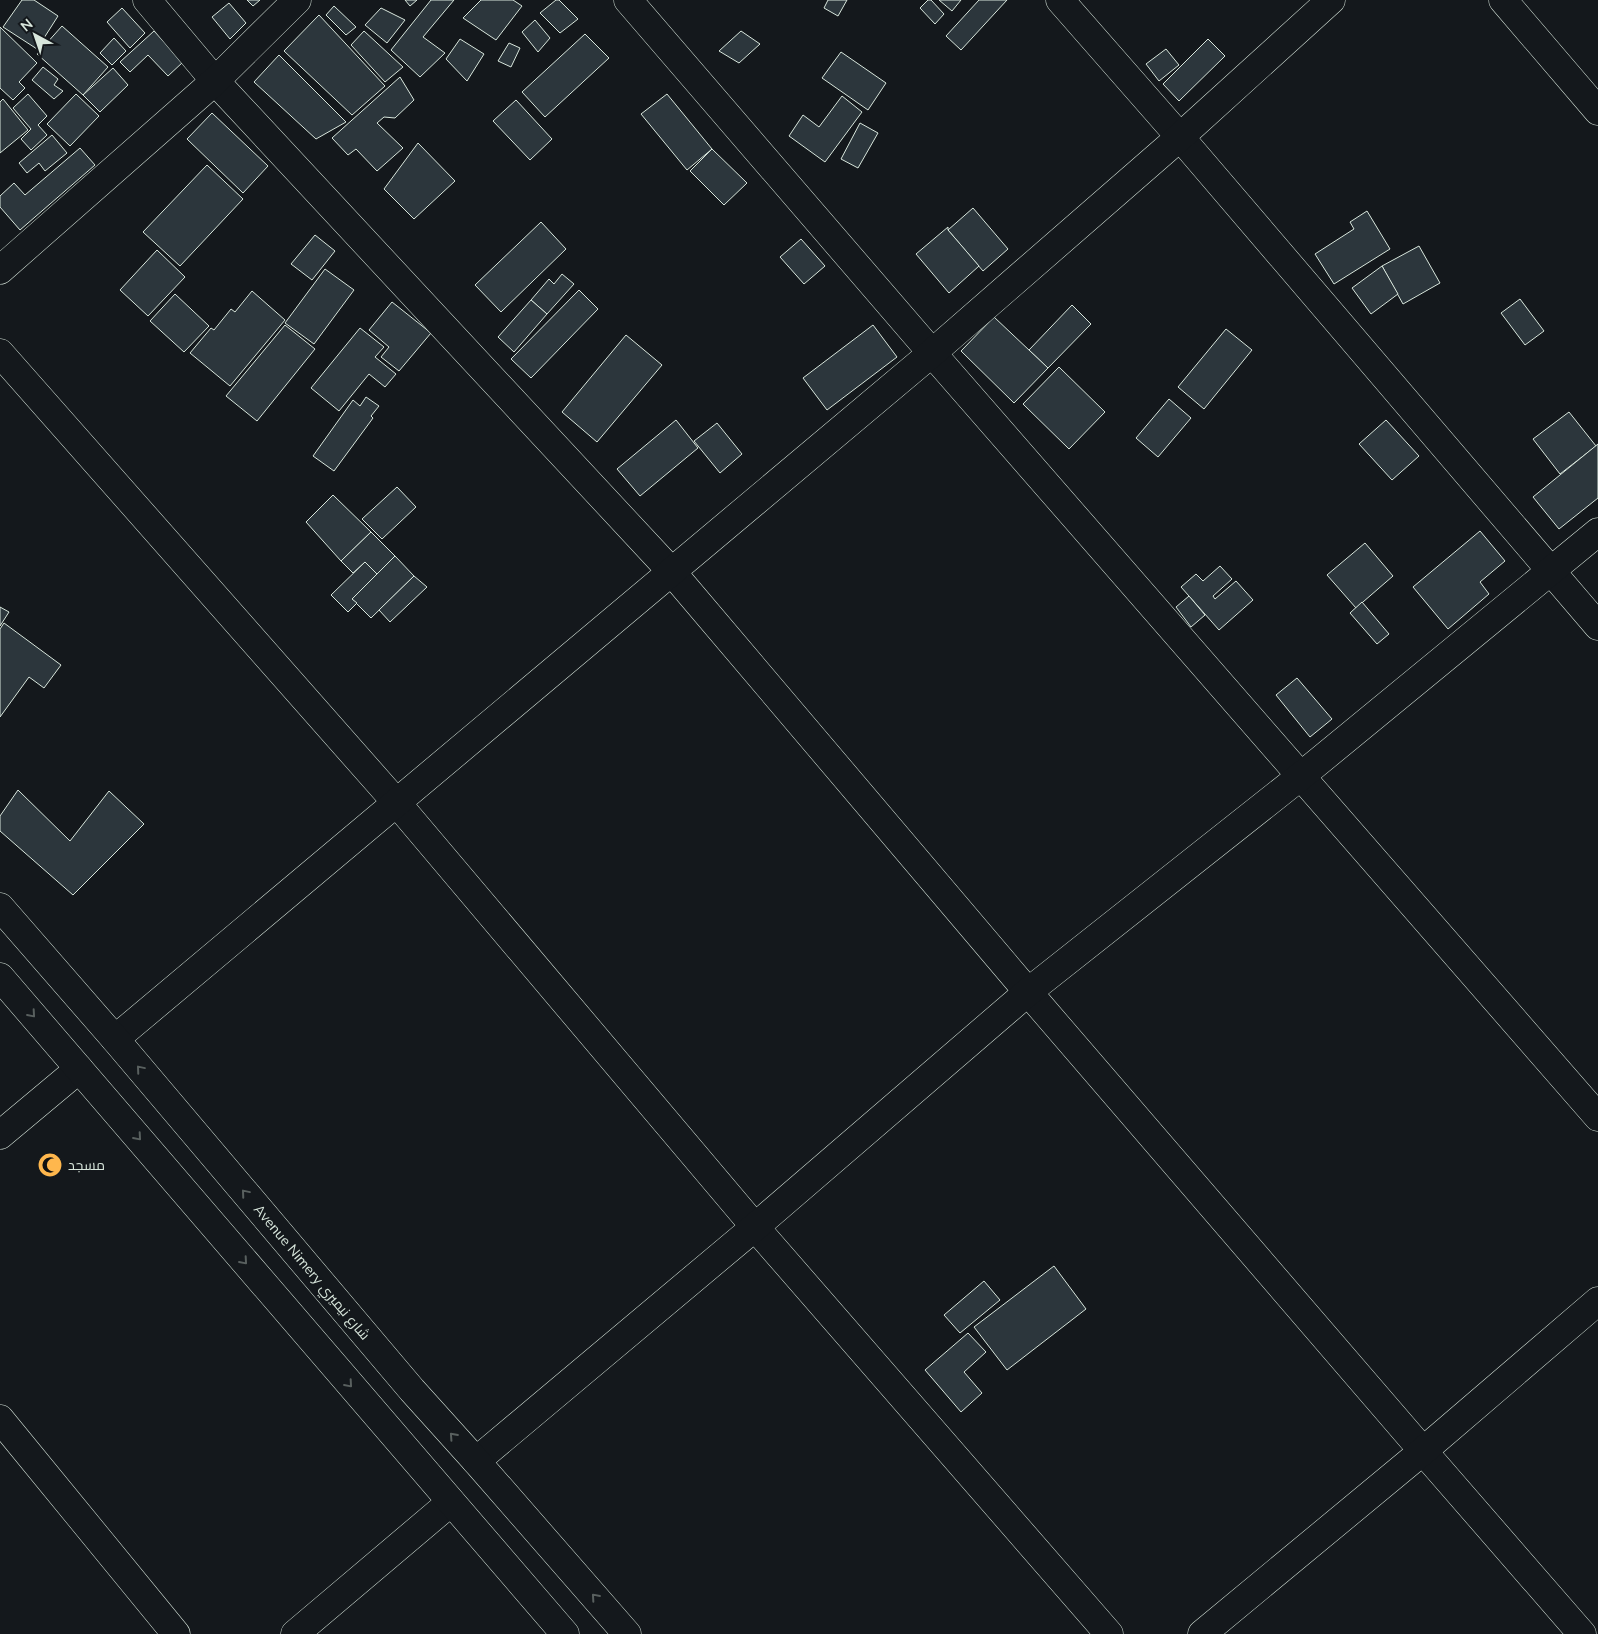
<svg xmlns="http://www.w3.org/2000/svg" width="1598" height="1634" font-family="Mulish,Cairo,sans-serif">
<rect width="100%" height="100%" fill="#14181c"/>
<g fill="#2c363c" stroke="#d8e6dc">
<path d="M 22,0 L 34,0 L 58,16 L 37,49 L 3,27 Z"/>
<path d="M 247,0 L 260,0 L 253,6 Z"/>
<path d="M 405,0 L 417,0 L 410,6 Z"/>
<path d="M 431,0 L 454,0 L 423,37 L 445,53 L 420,77 L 391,50 Z"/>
<path d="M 481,0 L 513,0 L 522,6 L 496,40 L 463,18 Z"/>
<path d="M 556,0 L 559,0 L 578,19 L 560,33 L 540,13 Z"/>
<path d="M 828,0 L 847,0 L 838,16 L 824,8 Z"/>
<path d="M 928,0 L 931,0 L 944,14 L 935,24 L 920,8 Z"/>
<path d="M 939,0 L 961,0 L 952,11 Z"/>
<path d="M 979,0 L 1007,0 L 961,50 L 946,36 Z"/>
<path d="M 229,3 L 246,23 L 230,39 L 212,17 Z"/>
<path d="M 334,6 L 356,27 L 346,35 L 326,15 Z"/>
<path d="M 122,8 L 145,33 L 130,48 L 107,22 Z"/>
<path d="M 381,8 L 405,20 L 387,43 L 365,25 Z"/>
<path d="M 319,15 L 385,86 L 352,115 L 284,51 Z"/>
<path d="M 535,20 L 550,38 L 538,52 L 522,32 Z"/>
<path d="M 62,26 L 108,67 L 83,95 L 37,54 Z"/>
<path d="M 0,27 L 37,63 L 19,82 L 25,88 L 13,100 L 0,88 Z"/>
<path d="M 154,31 L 183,62 L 168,76 L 148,55 L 130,72 L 120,62 Z"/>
<path d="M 364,31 L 403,67 L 385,82 L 351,45 Z"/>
<path d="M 741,31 L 760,44 L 739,63 L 719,51 Z"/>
<path d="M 585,34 L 609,58 L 545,117 L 522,92 Z"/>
<path d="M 114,38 L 126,51 L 112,65 L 100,53 Z"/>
<path d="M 460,39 L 484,54 L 467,81 L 446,59 Z"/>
<path d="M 1208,39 L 1225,56 L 1179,101 L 1163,84 Z"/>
<path d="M 509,43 L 520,48 L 511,67 L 498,61 Z"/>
<path d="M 1166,49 L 1179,65 L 1159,81 L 1146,64 Z"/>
<path d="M 841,52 L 886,83 L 868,110 L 822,78 Z"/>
<path d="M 279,55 L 346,122 L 316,139 L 254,82 Z"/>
<path d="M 43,67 L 58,79 L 54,85 L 63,91 L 54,99 L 32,80 Z"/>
<path d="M 113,68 L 128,85 L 100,112 L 83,95 Z"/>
<path d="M 400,77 L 414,100 L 395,118 L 384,117 L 377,123 L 403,148 L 377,171 L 356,149 L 348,155 L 332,138 Z"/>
<path d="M 28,94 L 47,116 L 38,125 L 47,135 L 31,150 L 21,139 L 31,129 L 13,108 Z"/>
<path d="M 76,94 L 99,116 L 70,146 L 47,124 Z"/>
<path d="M 667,94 L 712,149 L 687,170 L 641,114 Z"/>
<path d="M 842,96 L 862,112 L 825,162 L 789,136 L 803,115 L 819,127 Z"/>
<path d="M 3,99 L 28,130 L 0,153 L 0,102 Z"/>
<path d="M 516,100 L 552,139 L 530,160 L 493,121 Z"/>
<path d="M 212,113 L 268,166 L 243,193 L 187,139 Z"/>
<path d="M 860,123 L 878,133 L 858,168 L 841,159 Z"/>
<path d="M 52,135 L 67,153 L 45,171 L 39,163 L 27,173 L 19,163 Z"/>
<path d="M 418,143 L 455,181 L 414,219 L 384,189 Z"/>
<path d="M 80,148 L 95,165 L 20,230 L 0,207 L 0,196 L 14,183 L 25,195 Z"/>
<path d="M 712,149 L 747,183 L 724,205 L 690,171 Z"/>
<path d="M 207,165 L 243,199 L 180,266 L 143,232 Z"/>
<path d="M 973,208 L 1008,249 L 983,271 L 948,230 Z"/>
<path d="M 1367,211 L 1390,249 L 1334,284 L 1315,254 L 1354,229 L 1350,222 Z"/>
<path d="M 541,222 L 566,249 L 501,312 L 475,285 Z"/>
<path d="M 948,227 L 948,230 L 979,266 L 949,293 L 916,254 Z"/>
<path d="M 315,235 L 335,251 L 312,280 L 291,264 Z"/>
<path d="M 801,239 L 825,266 L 804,284 L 780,257 Z"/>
<path d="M 1419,246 L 1440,283 L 1403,304 L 1382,266 Z"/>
<path d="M 157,250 L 185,277 L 148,316 L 120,290 Z"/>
<path d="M 1382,266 L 1398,294 L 1371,314 L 1352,288 Z"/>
<path d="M 325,269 L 354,290 L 314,344 L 285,323 Z"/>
<path d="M 562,274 L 574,284 L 547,314 L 531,300 L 549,279 L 554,284 Z"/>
<path d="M 579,290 L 598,309 L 531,378 L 511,359 Z"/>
<path d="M 252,291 L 285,320 L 230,386 L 190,353 L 211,328 L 214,330 L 231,309 L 235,312 Z"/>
<path d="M 175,294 L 209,326 L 184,352 L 150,321 Z"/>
<path d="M 1520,299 L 1544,331 L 1525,345 L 1501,313 Z"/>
<path d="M 531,300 L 547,314 L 514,352 L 498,337 Z"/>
<path d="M 392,302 L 431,333 L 399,371 L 381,357 L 389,347 L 369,330 Z"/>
<path d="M 1072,305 L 1091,324 L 1048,368 L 1029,350 Z"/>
<path d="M 994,317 L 1048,368 L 1014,403 L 961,351 Z"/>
<path d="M 285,325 L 315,349 L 257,421 L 226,396 Z"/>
<path d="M 873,325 L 897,357 L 827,410 L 803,378 Z"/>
<path d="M 360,328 L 384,347 L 375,357 L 396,374 L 385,387 L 369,374 L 339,411 L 311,388 Z"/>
<path d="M 1226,329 L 1252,350 L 1204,409 L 1178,387 Z"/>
<path d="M 626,335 L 662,365 L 597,442 L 562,412 Z"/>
<path d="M 1059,367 L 1105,412 L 1069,449 L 1023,404 Z"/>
<path d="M 366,397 L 379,406 L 371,416 L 373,418 L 334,471 L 313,456 L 353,400 L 360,406 Z"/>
<path d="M 1169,399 L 1191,418 L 1158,457 L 1136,438 Z"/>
<path d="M 1569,412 L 1596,446 L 1560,474 L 1533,439 Z"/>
<path d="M 676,420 L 698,448 L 640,496 L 617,469 Z"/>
<path d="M 1386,420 L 1419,456 L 1392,480 L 1359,444 Z"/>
<path d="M 717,423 L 742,454 L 720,473 L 694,441 Z"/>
<path d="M 1598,444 L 1598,498 L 1559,529 L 1533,497 Z"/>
<path d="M 397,487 L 416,507 L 382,539 L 362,519 Z"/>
<path d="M 333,495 L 371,532 L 341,561 L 306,522 Z"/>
<path d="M 1480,531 L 1505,561 L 1480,582 L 1489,594 L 1448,629 L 1413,587 Z"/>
<path d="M 371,532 L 395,556 L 377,574 L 365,562 L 353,573 L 341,561 Z"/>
<path d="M 1365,543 L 1393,576 L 1356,608 L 1327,575 Z"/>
<path d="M 395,556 L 414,576 L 371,618 L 352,599 Z"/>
<path d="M 365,562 L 377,574 L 352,599 L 357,603 L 348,612 L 331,595 Z"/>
<path d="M 1220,566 L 1232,579 L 1213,596 L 1215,599 L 1236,581 L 1253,600 L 1219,630 L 1181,587 L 1196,574 L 1203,581 Z"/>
<path d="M 414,576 L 427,587 L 390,622 L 379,610 Z"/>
<path d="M 1189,596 L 1205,615 L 1191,627 L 1176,607 Z"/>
<path d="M 1362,602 L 1389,634 L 1377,644 L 1350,613 Z"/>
<path d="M 0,607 L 9,612 L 0,626 Z"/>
<path d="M 4,623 L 61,665 L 44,688 L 29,677 L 0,717 L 0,629 Z"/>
<path d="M 1297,678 L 1332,719 L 1310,737 L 1276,695 Z"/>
<path d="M 18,790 L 70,841 L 109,791 L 144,824 L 73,895 L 0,831 L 0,816 Z"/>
<path d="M 1054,1266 L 1086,1309 L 1007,1370 L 974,1327 Z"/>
<path d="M 984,1281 L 1000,1300 L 960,1333 L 944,1315 Z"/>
<path d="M 968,1333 L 986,1352 L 964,1372 L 982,1393 L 961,1412 L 925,1370 Z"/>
</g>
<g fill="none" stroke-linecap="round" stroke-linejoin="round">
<defs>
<g id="minor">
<path d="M 147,0 L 215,81 L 671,571 L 1028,992 L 1423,1451 L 1582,1634"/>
<path d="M 628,0 L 932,353 L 1598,1117"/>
<path d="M 1060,0 L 1180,137 L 1598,626"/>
<path d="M 1503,0 L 1598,111"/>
<path d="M 0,270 L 215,81 L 297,0"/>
<path d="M 0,353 L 396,802 L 755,1227 L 1109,1634"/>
<path d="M 115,1039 L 932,353 L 1180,137 L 1331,0"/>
<path d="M 0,1135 L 79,1069"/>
<path d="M 0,1419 L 176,1634"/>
<path d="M 476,1461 L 755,1227 L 1028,992 L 1301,776 L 1598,532"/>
<path d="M 295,1634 L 451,1502"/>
<path d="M 1202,1634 L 1423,1451 L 1598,1301"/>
</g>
<g id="major">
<path d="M 0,907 L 115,1039 L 412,1390 L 476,1461 L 627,1634"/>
<path d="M 0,977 L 565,1634"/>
</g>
</defs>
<use href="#minor" stroke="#d8e6dc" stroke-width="29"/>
<use href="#major" stroke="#d8e6dc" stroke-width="29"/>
<use href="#minor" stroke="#14181c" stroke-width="28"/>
<use href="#major" stroke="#14181c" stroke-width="28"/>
</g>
<defs><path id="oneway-chevron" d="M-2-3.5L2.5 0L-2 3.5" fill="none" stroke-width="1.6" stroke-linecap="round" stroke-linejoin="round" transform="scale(1.25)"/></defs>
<g stroke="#59605f">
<use href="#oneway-chevron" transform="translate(32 1014) rotate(49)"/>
<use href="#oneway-chevron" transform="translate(140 1069) rotate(-130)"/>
<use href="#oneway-chevron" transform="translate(138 1137) rotate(49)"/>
<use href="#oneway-chevron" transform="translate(245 1193) rotate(-130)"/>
<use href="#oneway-chevron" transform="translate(244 1261) rotate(49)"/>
<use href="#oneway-chevron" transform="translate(349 1384) rotate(49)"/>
<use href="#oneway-chevron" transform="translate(453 1436) rotate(-132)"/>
<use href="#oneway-chevron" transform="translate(595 1597) rotate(-131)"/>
</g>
<defs>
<symbol id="mosque-disc" viewBox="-11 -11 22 22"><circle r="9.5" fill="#ffb74d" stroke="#14181c"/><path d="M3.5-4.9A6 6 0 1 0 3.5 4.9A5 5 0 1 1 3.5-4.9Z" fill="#111"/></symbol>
</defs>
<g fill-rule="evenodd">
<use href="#mosque-disc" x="36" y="1151" width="28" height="28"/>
</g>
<g text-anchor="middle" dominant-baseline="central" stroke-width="4" stroke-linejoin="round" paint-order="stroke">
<g font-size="14" fill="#d8e6dc" stroke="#14181c" text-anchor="start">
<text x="68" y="1165">مسجد</text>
</g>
<g font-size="14" fill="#d8e6dc" stroke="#14181c">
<text transform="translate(312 1272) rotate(50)">Avenue Nimery شارع نيميري</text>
</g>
</g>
<g transform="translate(35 35) rotate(320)" stroke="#14181c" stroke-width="4" paint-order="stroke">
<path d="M0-4L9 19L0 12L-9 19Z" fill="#d8e6dc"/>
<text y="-8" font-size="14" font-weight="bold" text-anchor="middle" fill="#d8e6dc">N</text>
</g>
</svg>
